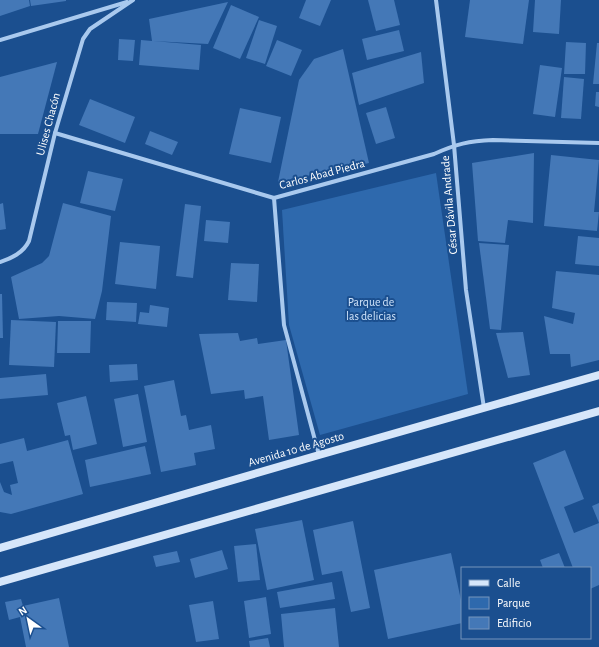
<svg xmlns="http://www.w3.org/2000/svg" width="599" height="647" font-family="'Alegreya Sans',sans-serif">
<rect width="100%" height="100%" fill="#1b4f8f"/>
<path fill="#2e69ad" d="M 436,173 L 468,394 L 320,435 L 289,325 L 282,210 Z"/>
<g fill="#4478b7">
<path d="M 0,0 L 29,0 L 30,6 L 0,16 Z"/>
<path d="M 30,0 L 66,0 L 66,1 L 31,6 Z"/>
<path d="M 306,0 L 331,0 L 320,26 L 299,18 Z"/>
<path d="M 368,0 L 394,0 L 400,25 L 376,31 Z"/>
<path d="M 470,0 L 529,0 L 523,44 L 465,37 Z"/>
<path d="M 535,0 L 561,0 L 559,34 L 533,32 Z"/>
<path d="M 228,2 L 208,44 L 153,41 L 201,45 L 199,70 L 139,65 L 141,40 L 152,41 L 149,19 Z"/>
<path d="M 231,5 L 259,17 L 240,59 L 213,48 Z"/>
<path d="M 259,20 L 277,26 L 265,64 L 246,58 Z"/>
<path d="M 399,30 L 404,51 L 367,60 L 362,39 Z"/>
<path d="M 119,39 L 135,40 L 133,61 L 118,60 Z"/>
<path d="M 277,40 L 302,50 L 291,76 L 266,66 Z"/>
<path d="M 566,42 L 586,43 L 585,74 L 564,74 Z"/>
<path d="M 597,43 L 599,43 L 599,84 L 593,84 Z"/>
<path d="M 343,49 L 369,163 L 278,182 L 299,80 L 314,59 Z"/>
<path d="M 421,52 L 424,83 L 359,105 L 352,73 Z"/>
<path d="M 57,62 L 38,134 L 0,134 L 0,77 Z"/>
<path d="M 540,65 L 562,68 L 555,117 L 533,114 Z"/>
<path d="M 564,77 L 584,79 L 581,119 L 561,118 Z"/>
<path d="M 596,92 L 599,92 L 599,107 L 595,106 Z"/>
<path d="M 90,99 L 135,117 L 125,143 L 79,125 Z"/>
<path d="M 386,107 L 395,138 L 376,144 L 366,113 Z"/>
<path d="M 240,108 L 281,117 L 271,163 L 229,154 Z"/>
<path d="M 150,131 L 178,142 L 172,155 L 145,144 Z"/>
<path d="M 534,153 L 533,223 L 508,220 L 505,243 L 478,241 L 472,163 Z"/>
<path d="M 551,155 L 599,160 L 594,212 L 599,212 L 597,231 L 544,226 Z"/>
<path d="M 88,171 L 123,179 L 115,211 L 80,203 Z"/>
<path d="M 3,203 L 6,229 L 0,230 L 0,204 Z"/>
<path d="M 63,203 L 111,216 L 102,291 L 95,319 L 59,316 L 19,319 L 11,277 L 42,263 L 49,256 Z"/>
<path d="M 185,204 L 201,206 L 193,278 L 176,276 Z"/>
<path d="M 206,220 L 230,222 L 228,243 L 204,241 Z"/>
<path d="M 578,236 L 599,238 L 599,266 L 575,264 Z"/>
<path d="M 120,242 L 160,246 L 156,289 L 115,284 Z"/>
<path d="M 479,243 L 509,245 L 501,330 L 490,329 Z"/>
<path d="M 231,263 L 259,264 L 257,302 L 228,300 Z"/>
<path d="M 556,271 L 599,275 L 599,360 L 571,367 L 570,354 L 550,354 L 544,316 L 573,324 L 575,313 L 552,308 Z"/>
<path d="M 0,294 L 2,294 L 3,338 L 0,338 Z"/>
<path d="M 107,302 L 137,303 L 136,322 L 106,320 Z"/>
<path d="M 150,305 L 169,308 L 167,327 L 138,324 L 140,312 L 149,313 Z"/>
<path d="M 11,320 L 56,322 L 54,367 L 9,365 Z"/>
<path d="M 58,321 L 91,321 L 90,353 L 57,353 Z"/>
<path d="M 523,332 L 530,375 L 508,378 L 496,333 Z"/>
<path d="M 238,333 L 240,341 L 257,338 L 258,344 L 286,340 L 299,435 L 269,440 L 263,396 L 245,399 L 244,390 L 211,394 L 199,334 Z"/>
<path d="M 137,364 L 138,380 L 110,382 L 109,365 Z"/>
<path d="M 46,374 L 48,395 L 0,399 L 0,378 Z"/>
<path d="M 174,380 L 181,416 L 186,415 L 189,430 L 211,425 L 215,449 L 194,453 L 196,465 L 161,472 L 144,386 Z"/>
<path d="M 138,394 L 147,442 L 123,447 L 114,399 Z"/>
<path d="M 86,396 L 97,444 L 73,450 L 70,435 L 65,436 L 57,403 Z"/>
<path d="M 24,438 L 27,451 L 68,440 L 83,494 L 11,514 L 0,512 L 0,482 L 4,492 L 12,495 L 10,485 L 18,483 L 13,461 L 0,464 L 0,444 Z"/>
<path d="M 145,446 L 151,474 L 90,487 L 85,460 Z"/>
<path d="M 565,450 L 584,499 L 564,507 L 574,533 L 599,523 L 592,506 L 599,503 L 599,585 L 590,589 L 590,568 L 573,568 L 533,463 Z"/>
<path d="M 302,520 L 314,580 L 267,590 L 255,529 Z"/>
<path d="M 353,521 L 370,608 L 351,612 L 342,571 L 322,575 L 313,530 Z"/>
<path d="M 256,544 L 260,580 L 238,582 L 234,546 Z"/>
<path d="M 222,550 L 228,569 L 195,578 L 190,559 Z"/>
<path d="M 177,551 L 180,562 L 156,567 L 153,556 Z"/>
<path d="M 451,553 L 462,605 L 462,623 L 388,639 L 374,570 Z"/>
<path d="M 559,553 L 565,568 L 543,568 L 540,560 Z"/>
<path d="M 332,582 L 335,599 L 280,608 L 277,592 Z"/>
<path d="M 266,597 L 271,634 L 249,638 L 244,601 Z"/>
<path d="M 59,598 L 69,647 L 26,647 L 20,617 L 9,620 L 5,602 L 21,599 L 23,606 Z"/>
<path d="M 213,601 L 219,639 L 196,642 L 189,605 Z"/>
<path d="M 335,608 L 339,647 L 284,647 L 281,614 Z"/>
<path d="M 268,638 L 270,647 L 250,647 L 249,641 Z"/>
</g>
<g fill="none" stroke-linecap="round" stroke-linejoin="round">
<g stroke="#a9c9ee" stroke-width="4">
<path d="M 436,0 L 454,145 L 466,290 L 484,408"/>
<path d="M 0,40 L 127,2"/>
<path d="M 55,133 L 274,198 L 434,154 C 456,144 469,141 493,140 L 599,143"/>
<path d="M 274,198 L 284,325 L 319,455"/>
<path d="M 0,262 C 12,258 23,253 29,241 L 55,133 L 83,39 L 90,29 L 133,0"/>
</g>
<g stroke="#d6e6fa" stroke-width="8">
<path d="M 0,548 L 319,455 L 599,375"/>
<path d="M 0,582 L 599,411"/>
</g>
</g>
<g text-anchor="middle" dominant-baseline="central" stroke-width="4" stroke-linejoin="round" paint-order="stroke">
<g font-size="12" fill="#fff" stroke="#1b4f8f">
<text transform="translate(48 124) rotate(-75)">Ulises Chacón</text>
<text transform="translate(322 174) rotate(-15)">Carlos Abad Piedra</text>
<text transform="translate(449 205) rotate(-95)">César Dávila Andrade</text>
<text transform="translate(296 449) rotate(-16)">Avenida 10 de Agosto</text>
</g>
<g font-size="12" fill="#cfe3fa" stroke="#1b4f8f">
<text x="371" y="302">Parque de<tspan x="371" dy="14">las delicias</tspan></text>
</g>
</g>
<rect x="461" y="567" width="130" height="72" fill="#1b4f8f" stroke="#7695bc"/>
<rect x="469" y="580" width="20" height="6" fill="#d6e6fa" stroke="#7695bc"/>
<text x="497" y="587" font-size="12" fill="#ffffff">Calle</text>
<rect x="469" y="597" width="20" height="12" fill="#2e69ad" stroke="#7695bc"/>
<text x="497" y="607" font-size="12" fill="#ffffff">Parque</text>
<rect x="469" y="617" width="20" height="12" fill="#4478b7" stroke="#7695bc"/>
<text x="497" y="627" font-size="12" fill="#ffffff">Edificio</text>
<g transform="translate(28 619) rotate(327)" stroke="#1b4f8f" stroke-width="3" paint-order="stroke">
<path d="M0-3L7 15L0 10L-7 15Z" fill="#ffffff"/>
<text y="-6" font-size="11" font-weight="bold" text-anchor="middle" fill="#ffffff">N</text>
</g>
</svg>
